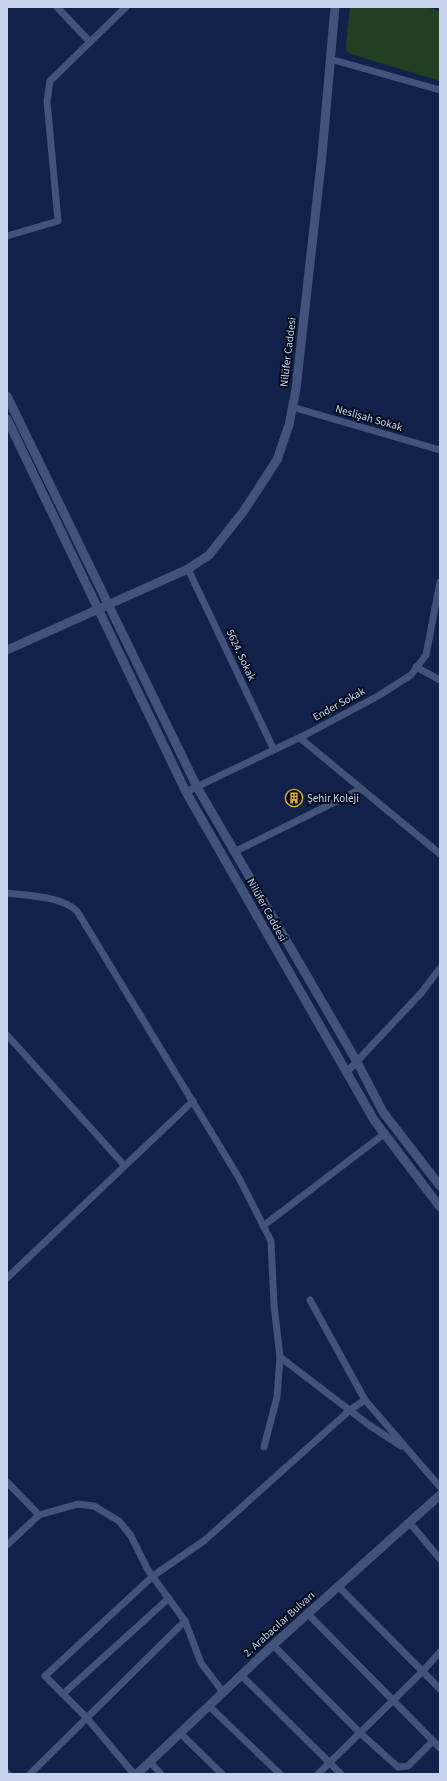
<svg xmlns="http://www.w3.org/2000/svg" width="447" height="1781" font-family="'Source Sans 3',sans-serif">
<rect width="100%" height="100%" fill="#12214a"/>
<path fill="#203f23" d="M 350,7 L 426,7 L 440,11 L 440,81 L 351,54 L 347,51 L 346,45 Z"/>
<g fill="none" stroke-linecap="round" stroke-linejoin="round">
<g stroke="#41527b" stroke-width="7">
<path d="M 57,7 L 90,42"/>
<path d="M 330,59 L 440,90"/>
<path d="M 7,236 L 58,221 L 47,101 L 50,81 L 126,7"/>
<path d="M 292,407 L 440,450"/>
<path d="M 188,569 L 274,750"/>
<path d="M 416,667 L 440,680"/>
<path d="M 300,738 L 440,854"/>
<path d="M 186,792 L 307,734 L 378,696 L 411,675 L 426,655 L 440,582"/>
<path d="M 234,852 L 361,789"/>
<path d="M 7,893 C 30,896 60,896 77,911 L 239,1178 L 271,1241 L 274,1305 L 280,1357 L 277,1397 L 264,1447"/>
<path d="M 7,1035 L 124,1165"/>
<path d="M 346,1073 L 422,992 L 440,968"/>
<path d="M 263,1226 L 384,1134"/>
<path d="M 7,1278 L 193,1101"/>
<path d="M 310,1300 L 365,1400 L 440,1487"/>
<path d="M 280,1357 L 369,1425 L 401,1446"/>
<path d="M 7,1482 L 39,1515"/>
<path d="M 410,1523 L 440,1559"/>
<path d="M 7,1545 L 39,1515 L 78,1504 L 94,1506 L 119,1521 L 131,1536 L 148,1570 L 185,1621 L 201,1663 L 223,1692"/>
<path d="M 339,1587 L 440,1689"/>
<path d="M 308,1614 L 440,1748"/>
<path d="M 273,1645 L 360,1733 L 398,1767 L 408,1766 L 433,1741"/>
<path d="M 241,1675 L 341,1774"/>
<path d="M 63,1694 L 169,1598"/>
<path d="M 209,1706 L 280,1774"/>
<path d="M 180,1733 L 222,1774"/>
<path d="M 150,1762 L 161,1774"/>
<path d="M 7,1773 L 8,1774"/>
<path d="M 30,1774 L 185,1621"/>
<path d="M 134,1774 L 86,1717 L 45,1676 L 153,1576 L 205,1540 L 350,1410 L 365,1400"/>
<path d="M 318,1774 L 422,1672 L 440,1652"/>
</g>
<g stroke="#41527b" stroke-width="9">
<path d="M 7,396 L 197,787 L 357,1062 L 383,1112 L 440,1186"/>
<path d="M 7,419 L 186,792 L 374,1120 L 440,1207"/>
<path d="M 7,650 L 188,569 L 209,555 L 243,512 L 277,460 L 289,425 L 296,389 L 322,155 L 335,7"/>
<path d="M 137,1774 L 273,1645 L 440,1495"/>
</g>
</g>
<defs>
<symbol id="building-ring" viewBox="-11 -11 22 22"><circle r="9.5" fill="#060d1e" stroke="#e0b034" stroke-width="1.5"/><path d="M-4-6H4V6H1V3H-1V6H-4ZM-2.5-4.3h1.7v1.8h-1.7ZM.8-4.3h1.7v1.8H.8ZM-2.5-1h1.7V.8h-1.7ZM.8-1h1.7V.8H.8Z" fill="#e0b034"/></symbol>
</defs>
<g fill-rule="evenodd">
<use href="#building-ring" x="284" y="788" width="20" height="20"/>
</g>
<g text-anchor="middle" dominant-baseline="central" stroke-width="4" stroke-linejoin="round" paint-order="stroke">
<g font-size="11" fill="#c7d3ed" stroke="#060d1e">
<text transform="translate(288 352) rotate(-83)">Nilüfer Caddesi</text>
<text transform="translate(369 418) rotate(16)">Neslişah Sokak</text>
<text transform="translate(241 655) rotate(65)">5624. Sokak</text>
<text transform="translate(339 704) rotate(-29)">Ender Sokak</text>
<text transform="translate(267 910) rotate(61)">Nilüfer Caddesi</text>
<text transform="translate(279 1624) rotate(-42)">2. Arabacılar Bulvarı</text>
</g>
<g font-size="11" fill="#c7d3ed" stroke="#060d1e" text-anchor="start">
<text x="307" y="798">Şehir Koleji</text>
</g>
</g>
<rect width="447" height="1781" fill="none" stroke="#c7d3ed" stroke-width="16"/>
</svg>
